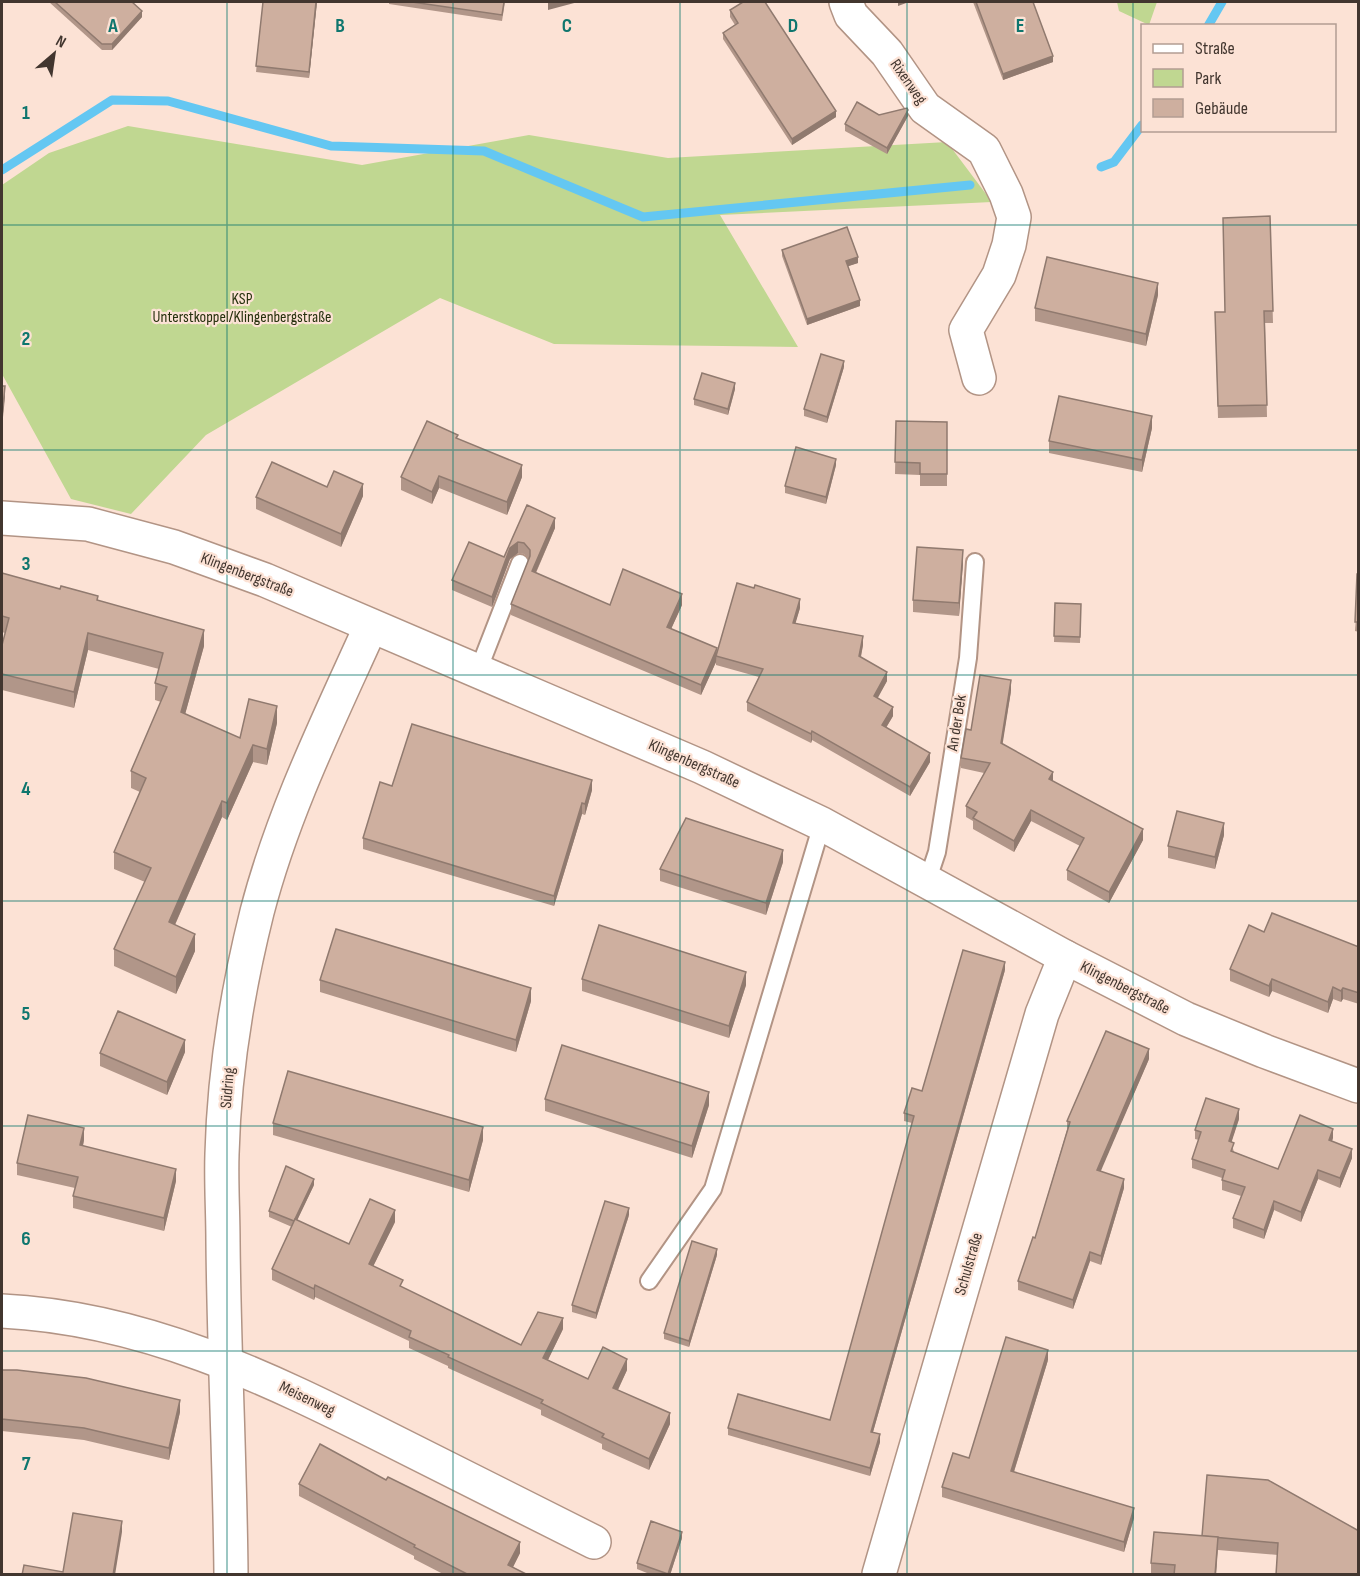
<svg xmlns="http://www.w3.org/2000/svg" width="1360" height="1576" font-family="'Sofia Sans Condensed',sans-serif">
<rect width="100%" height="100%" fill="#fce2d5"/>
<g fill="#c0d791">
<path d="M 1117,2 L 1157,2 L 1149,25 L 1119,11 Z"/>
<path d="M 128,126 L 362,165 L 529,135 L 668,158 L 947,142 L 992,202 L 720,215 L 798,347 L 554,344 L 440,298 L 206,435 L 131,514 L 71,499 L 2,374 L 2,185 L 49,153 Z"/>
</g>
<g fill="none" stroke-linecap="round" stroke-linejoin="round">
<g stroke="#64c7f2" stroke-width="9">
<path d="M 1208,26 L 1222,2"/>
<path d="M 1101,167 L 1114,162 L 1142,125"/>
<path d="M 2,170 L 112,100 L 168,101 L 331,146 L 484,151 L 643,217 L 970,185"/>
</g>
<defs>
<g id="service">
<path d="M 478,671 L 520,563"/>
<path d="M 927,882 L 937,852 L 968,658 L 975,562"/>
<path d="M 649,1281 L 713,1189 L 822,824"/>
</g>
<g id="minor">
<path d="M 846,2 L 851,15 L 887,53 L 925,108 L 984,150 L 1006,194 L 1014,217 L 1009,245 L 999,275 L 966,330 L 979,378"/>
<path d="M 2,1311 C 144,1318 266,1377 391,1440 C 458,1474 526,1508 594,1542"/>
<path d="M 231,1574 C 230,1464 224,1353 223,1242 C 223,1212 221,1183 222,1154 C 224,1075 238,988 257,912 C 283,812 329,719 371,626"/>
<path d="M 879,1574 L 1042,1014 L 1065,957"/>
</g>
<path id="tertiary" d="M 2,518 L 88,524 L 174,547 L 265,580 L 702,767 L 822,824 L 1065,957 L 1186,1019 L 1264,1051 L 1358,1086"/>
</defs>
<use href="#service" stroke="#b29485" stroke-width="20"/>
<use href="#minor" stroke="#b29485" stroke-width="36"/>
<use href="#tertiary" stroke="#b29485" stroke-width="36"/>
<use href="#service" stroke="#fff" stroke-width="16"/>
<use href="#minor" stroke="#fff" stroke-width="33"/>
<use href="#tertiary" stroke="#fff" stroke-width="33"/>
</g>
<g fill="#b19689">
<path d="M 49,2 L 132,2 L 142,17 L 112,50 L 102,50 Z"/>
<path d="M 263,2 L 317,2 L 309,78 L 256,72 Z"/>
<path d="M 389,2 L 505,2 L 502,21 L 389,4 Z"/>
<path d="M 973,2 L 1033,2 L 1053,62 L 1003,80 Z"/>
<path d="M 730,10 L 836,117 L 792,145 L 723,39 L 723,33 L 735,25 L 730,17 Z"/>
<path d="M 879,115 L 908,116 L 887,154 L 845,131 L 845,124 Z"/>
<path d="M 1270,216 L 1273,323 L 1265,323 L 1267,417 L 1218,418 L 1215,312 L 1225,312 Z"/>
<path d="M 782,250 L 858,263 L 848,266 L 860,306 L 807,325 L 782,256 Z"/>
<path d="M 1158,295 L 1146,346 L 1035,321 L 1035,308 Z"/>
<path d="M 844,367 L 827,423 L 804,416 L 804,409 Z"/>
<path d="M 735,389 L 728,415 L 694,405 L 694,399 Z"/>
<path d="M 896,421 L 947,422 L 947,486 L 920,486 L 920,475 L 895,474 Z"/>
<path d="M 1152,428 L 1142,472 L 1049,453 L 1049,441 Z"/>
<path d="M 458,439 L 522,477 L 507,515 L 439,488 L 432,504 L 401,490 L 401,477 Z"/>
<path d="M 836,465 L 826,504 L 785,493 L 785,486 Z"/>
<path d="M 363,496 L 341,547 L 256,509 L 256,497 Z"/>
<path d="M 527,505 L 555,528 L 536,573 L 610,605 L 682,605 L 671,629 L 717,652 L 800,608 L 795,623 L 863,645 L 861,657 L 887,681 L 877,698 L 893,716 L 886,728 L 930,762 L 910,796 L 812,740 L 811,743 L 747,711 L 747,702 L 759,677 L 716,665 L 716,662 L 701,695 L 511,615 L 511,604 L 529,559 L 524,554 L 518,553 L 510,559 L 492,607 L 452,590 L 452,580 L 504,557 Z"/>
<path d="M 963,563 L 959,616 L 913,612 L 913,600 Z"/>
<path d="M 2,573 L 98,601 L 204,646 L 185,714 L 240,738 L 277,723 L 267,765 L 253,762 L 227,820 L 222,817 L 175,925 L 195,951 L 176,994 L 114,966 L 114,949 L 145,882 L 114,869 L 114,852 L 140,792 L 131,788 L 131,771 L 161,702 L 155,700 L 155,683 L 159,669 L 88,650 L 74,708 L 2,690 L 2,645 L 5,633 L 2,632 Z"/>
<path d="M 1359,574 L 1359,632 L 1355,631 Z"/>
<path d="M 1055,603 L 1081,604 L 1080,643 L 1054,642 Z"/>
<path d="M 1011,691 L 1002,744 L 1053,781 L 1143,840 L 1109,903 L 1067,880 L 1067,870 L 1080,846 L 1031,821 L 1014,852 L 973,829 L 973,821 L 966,817 L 966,806 L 984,773 L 961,768 L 961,758 L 971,730 Z"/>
<path d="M 392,786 L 592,790 L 585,815 L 582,814 L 554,906 L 363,849 L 363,838 Z"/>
<path d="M 1224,835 L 1215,869 L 1168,858 L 1168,846 Z"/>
<path d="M 783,862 L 766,915 L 660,881 L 660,869 Z"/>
<path d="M 1264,932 L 1359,947 L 1359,1004 L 1343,999 L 1341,1002 L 1333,999 L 1328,1013 L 1272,991 L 1269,997 L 1230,981 L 1230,969 Z"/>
<path d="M 1005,970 L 873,1432 L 880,1442 L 870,1476 L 728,1435 L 728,1428 L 830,1420 L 912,1123 L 904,1121 L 904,1113 L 922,1091 Z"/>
<path d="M 582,979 L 746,985 L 729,1038 L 582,991 Z"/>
<path d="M 320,980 L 531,1001 L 516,1052 L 320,992 Z"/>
<path d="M 185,1052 L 167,1095 L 100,1066 L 100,1053 Z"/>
<path d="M 1149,1059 L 1100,1171 L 1124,1188 L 1101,1265 L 1090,1261 L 1073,1309 L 1018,1290 L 1018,1281 L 1035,1238 L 1067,1130 L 1067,1121 Z"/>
<path d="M 545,1099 L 709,1105 L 692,1158 L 545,1111 Z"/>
<path d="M 1239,1119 L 1231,1142 L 1234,1152 L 1278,1169 L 1333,1138 L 1332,1141 L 1352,1158 L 1340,1188 L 1318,1179 L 1301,1222 L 1274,1210 L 1264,1239 L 1233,1228 L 1233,1218 L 1241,1196 L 1222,1190 L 1222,1178 L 1192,1168 L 1192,1159 L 1199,1140 L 1195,1139 L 1195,1130 Z"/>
<path d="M 273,1123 L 483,1140 L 469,1192 L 273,1135 Z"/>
<path d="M 84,1140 L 83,1146 L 176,1181 L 164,1231 L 73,1208 L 73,1196 L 75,1188 L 17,1175 L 17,1163 Z"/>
<path d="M 314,1185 L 297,1220 L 349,1244 L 395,1222 L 373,1266 L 403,1288 L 521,1345 L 563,1329 L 548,1360 L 588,1379 L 627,1370 L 618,1390 L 670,1424 L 649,1470 L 602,1449 L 602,1444 L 541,1415 L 541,1410 L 448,1368 L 448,1366 L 409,1348 L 409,1341 L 315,1297 L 314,1300 L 272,1280 L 272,1269 L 292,1227 L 269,1217 L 269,1211 Z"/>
<path d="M 629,1215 L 596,1319 L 572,1312 L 572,1305 Z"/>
<path d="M 717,1255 L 689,1347 L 664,1339 L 664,1333 Z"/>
<path d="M 1048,1360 L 1014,1472 L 1134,1518 L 1124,1552 L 942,1497 L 942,1487 L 969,1458 Z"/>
<path d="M 2,1370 L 180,1412 L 169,1460 L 84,1440 L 2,1431 Z"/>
<path d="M 299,1484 L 520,1553 L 513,1567 L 528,1575 L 445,1575 L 414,1559 L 414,1556 L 299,1496 Z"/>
<path d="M 1359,1531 L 1278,1555 L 1218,1550 L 1216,1575 L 1151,1575 L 1151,1563 L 1202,1536 Z"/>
<path d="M 682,1538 L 670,1575 L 652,1575 L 637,1569 L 637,1563 Z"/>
</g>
<g fill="#907a6f">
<path d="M 316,2 L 317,2 L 309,78 L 309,72 Z"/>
<path d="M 555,2 L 578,2 L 548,10 L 548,3 Z"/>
<path d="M 898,2 L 909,2 L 898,6 Z"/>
<path d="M 142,11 L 142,17 L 112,50 L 112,44 Z"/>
<path d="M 1053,56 L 1053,62 L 1003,80 L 1003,74 Z"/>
<path d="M 908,110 L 908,116 L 887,154 L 887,148 Z"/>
<path d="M 836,111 L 836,117 L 792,145 L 792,139 Z"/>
<path d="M 858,257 L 858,263 L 846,267 L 846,261 Z"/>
<path d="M 1158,283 L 1158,295 L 1146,346 L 1146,334 Z"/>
<path d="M 860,300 L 860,306 L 807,325 L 807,319 Z"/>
<path d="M 844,361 L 844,367 L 827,423 L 827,417 Z"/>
<path d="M 735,383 L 735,389 L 728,415 L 728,409 Z"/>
<path d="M 5,386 L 5,397 L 2,427 L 2,416 Z"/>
<path d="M 1152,416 L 1152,428 L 1142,472 L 1142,460 Z"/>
<path d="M 836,459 L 836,465 L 826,504 L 826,497 Z"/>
<path d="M 522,465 L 522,477 L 507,515 L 507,502 Z"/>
<path d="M 439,476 L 439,488 L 432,504 L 432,492 Z"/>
<path d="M 363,484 L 363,496 L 341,547 L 341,534 Z"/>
<path d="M 555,518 L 555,528 L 532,581 L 532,571 Z"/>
<path d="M 518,542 L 518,553 L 510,559 L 492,607 L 492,597 L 510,548 Z"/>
<path d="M 963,550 L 963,563 L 959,616 L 959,603 Z"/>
<path d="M 682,594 L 682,605 L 667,638 L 667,627 Z"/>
<path d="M 800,599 L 800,608 L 793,632 L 793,623 Z"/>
<path d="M 204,630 L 204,646 L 181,729 L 181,712 Z"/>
<path d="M 88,633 L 88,650 L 74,708 L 74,692 Z"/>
<path d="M 863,636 L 863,645 L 859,665 L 859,656 Z"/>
<path d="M 717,648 L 716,662 L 701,695 L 701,685 Z"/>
<path d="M 887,672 L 887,681 L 874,705 L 874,696 Z"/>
<path d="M 1011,680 L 1011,691 L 1001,754 L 1001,743 Z"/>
<path d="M 277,706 L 277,723 L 267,765 L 267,749 Z"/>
<path d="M 893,707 L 893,716 L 882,734 L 882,725 Z"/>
<path d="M 812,731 L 812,740 L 811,743 L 811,734 Z"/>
<path d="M 253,745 L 253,762 L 227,820 L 227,803 Z"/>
<path d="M 930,753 L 930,762 L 910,796 L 910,787 Z"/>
<path d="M 1053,772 L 1053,783 L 1049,779 Z"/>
<path d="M 592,780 L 592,790 L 585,815 L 585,804 Z"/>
<path d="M 222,801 L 222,817 L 169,938 L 169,922 Z"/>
<path d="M 582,803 L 582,814 L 554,906 L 554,896 Z"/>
<path d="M 1031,810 L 1031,821 L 1014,852 L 1014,841 Z"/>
<path d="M 1224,823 L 1224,835 L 1215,869 L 1215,857 Z"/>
<path d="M 1143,829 L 1143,840 L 1109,903 L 1109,892 Z"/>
<path d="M 783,850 L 783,862 L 766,915 L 766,903 Z"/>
<path d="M 195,934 L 195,951 L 176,994 L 176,977 Z"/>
<path d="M 1005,962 L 1005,970 L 871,1439 L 871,1432 Z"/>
<path d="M 746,972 L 746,985 L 729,1038 L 729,1026 Z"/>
<path d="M 1272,979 L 1272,991 L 1269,997 L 1269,986 Z"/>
<path d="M 1333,987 L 1333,999 L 1328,1013 L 1328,1002 Z"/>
<path d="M 531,988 L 531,1001 L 516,1052 L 516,1040 Z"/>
<path d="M 1343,988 L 1343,999 L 1341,1002 L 1341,991 Z"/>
<path d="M 185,1040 L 185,1052 L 167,1095 L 167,1082 Z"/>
<path d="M 1149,1049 L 1149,1059 L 1097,1180 L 1097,1170 Z"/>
<path d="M 709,1092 L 709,1105 L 692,1158 L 692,1146 Z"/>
<path d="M 1239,1109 L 1239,1119 L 1229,1150 L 1229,1141 Z"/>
<path d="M 483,1127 L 483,1140 L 469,1192 L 469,1180 Z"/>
<path d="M 84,1128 L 84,1140 L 80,1158 L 80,1145 Z"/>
<path d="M 1333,1129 L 1333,1138 L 1329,1149 L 1329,1140 Z"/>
<path d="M 1352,1149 L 1352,1158 L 1340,1188 L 1340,1178 Z"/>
<path d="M 176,1169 L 176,1181 L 164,1231 L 164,1218 Z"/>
<path d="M 1318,1170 L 1318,1179 L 1301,1222 L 1301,1212 Z"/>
<path d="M 314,1179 L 314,1185 L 294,1227 L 294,1221 Z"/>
<path d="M 1124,1179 L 1124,1188 L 1101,1265 L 1101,1256 Z"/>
<path d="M 1274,1201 L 1274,1210 L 1264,1239 L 1264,1230 Z"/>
<path d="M 629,1208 L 629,1215 L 596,1319 L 596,1313 Z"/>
<path d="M 395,1210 L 395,1222 L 369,1275 L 369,1264 Z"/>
<path d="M 717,1249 L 717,1255 L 689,1347 L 689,1341 Z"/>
<path d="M 1090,1252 L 1090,1261 L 1073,1309 L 1073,1300 Z"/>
<path d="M 315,1285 L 315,1297 L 314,1300 L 314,1289 Z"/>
<path d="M 563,1318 L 563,1329 L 543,1370 L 543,1358 Z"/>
<path d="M 1048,1350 L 1048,1360 L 1011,1481 L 1011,1471 Z"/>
<path d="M 627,1359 L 627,1370 L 613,1400 L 613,1388 Z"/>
<path d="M 180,1400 L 180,1412 L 169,1460 L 169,1448 Z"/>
<path d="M 670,1413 L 670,1424 L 649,1470 L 649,1459 Z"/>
<path d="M 880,1434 L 880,1442 L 870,1476 L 870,1468 Z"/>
<path d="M 1134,1508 L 1134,1518 L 1124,1552 L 1124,1542 Z"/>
<path d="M 122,1521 L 122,1532 L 115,1575 L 113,1575 Z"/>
<path d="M 682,1532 L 682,1538 L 670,1575 L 668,1575 Z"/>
<path d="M 1218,1537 L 1216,1575 L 1215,1575 Z"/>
<path d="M 520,1542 L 520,1553 L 509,1575 L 508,1565 Z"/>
</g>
<g fill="#ceaf9f" stroke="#907a6f" stroke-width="1.5">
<path d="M 55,2 L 132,2 L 142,11 L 112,44 L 102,44 Z"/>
<path d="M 263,2 L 316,2 L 309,72 L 256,66 Z"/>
<path d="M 412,2 L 504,2 L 502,15 Z"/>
<path d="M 743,2 L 765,2 L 836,111 L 792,139 L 723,33 L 738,23 L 730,10 Z"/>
<path d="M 976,2 L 1033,2 L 1053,56 L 1003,74 Z"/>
<path d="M 857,102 L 879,115 L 907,108 L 908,110 L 887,148 L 845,124 Z"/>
<path d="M 1270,216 L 1273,311 L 1264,311 L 1267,405 L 1218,406 L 1215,312 L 1225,312 L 1223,218 Z"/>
<path d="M 847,227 L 858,257 L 846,261 L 860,300 L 807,319 L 782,250 Z"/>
<path d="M 1047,257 L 1158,283 L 1146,334 L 1035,308 Z"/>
<path d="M 821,354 L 844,361 L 827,417 L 804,409 Z"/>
<path d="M 702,373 L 735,383 L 728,409 L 694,399 Z"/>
<path d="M 2,386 L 5,386 L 2,416 Z"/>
<path d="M 1059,396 L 1152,416 L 1142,460 L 1049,441 Z"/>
<path d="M 427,421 L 458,435 L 456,438 L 522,465 L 507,502 L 439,476 L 432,492 L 401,477 Z"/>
<path d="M 896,421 L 947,422 L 947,474 L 920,474 L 920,463 L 895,462 Z"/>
<path d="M 796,447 L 836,459 L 826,497 L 785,486 Z"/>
<path d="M 272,462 L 327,487 L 334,471 L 363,484 L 341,534 L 256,497 Z"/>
<path d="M 527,505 L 555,518 L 532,571 L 610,605 L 623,569 L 682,594 L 667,627 L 717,648 L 701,685 L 511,604 L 530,556 L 530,550 L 524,543 L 518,542 L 510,548 L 492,597 L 452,580 L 469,542 L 504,557 Z"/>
<path d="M 917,547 L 963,550 L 959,603 L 913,600 Z"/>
<path d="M 2,573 L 60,589 L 61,586 L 98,596 L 97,600 L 204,630 L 181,712 L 240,738 L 249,699 L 277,706 L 267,749 L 253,745 L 227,803 L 222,801 L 169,922 L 195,934 L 176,977 L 114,949 L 151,868 L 114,852 L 146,778 L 131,771 L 167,687 L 155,683 L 163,653 L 88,633 L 74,692 L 2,674 L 2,645 L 9,618 L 2,616 Z"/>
<path d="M 1357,574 L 1359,574 L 1359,622 L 1355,622 Z"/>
<path d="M 737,583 L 754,588 L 755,585 L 800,599 L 793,623 L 863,636 L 859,656 L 887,672 L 874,696 L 893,707 L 882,725 L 930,753 L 910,787 L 812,731 L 811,734 L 747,702 L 763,669 L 716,656 Z"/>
<path d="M 1055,603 L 1081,604 L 1080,637 L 1054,636 Z"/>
<path d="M 980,675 L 1011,680 L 1001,743 L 1053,772 L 1049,779 L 1143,829 L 1109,892 L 1067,870 L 1084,838 L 1031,810 L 1014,841 L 973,818 L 977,812 L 966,806 L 990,763 L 961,758 L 966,729 L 971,730 Z"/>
<path d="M 412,724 L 592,780 L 585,804 L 582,803 L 554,896 L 363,838 L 380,782 L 392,786 Z"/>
<path d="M 1177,811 L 1224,823 L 1215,857 L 1168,846 Z"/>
<path d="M 686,818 L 783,850 L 766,903 L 660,869 Z"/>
<path d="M 1272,913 L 1359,947 L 1359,993 L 1343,988 L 1341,991 L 1333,987 L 1328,1002 L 1272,979 L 1269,986 L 1230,969 L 1249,925 L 1264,932 Z"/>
<path d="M 599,925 L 746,972 L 729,1026 L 582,979 Z"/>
<path d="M 336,929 L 531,988 L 516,1040 L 320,980 Z"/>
<path d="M 963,950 L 1005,962 L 871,1432 L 880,1434 L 870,1468 L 728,1428 L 738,1394 L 830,1420 L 914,1116 L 904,1113 L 912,1088 L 922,1091 Z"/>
<path d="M 118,1011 L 185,1040 L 167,1082 L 100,1053 Z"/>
<path d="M 1106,1031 L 1149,1049 L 1097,1170 L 1124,1179 L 1101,1256 L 1090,1252 L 1073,1300 L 1018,1281 L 1033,1237 L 1035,1238 L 1070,1122 L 1067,1121 Z"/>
<path d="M 562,1045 L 709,1092 L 692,1146 L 545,1099 Z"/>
<path d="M 288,1071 L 483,1127 L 469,1180 L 273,1123 Z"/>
<path d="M 1206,1098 L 1239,1109 L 1229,1141 L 1234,1143 L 1231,1151 L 1278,1169 L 1300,1115 L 1333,1129 L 1329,1140 L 1352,1149 L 1340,1178 L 1318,1170 L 1301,1212 L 1274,1201 L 1264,1230 L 1233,1218 L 1245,1187 L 1222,1180 L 1225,1170 L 1192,1159 L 1201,1132 L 1195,1130 Z"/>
<path d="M 28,1115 L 84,1128 L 80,1145 L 176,1169 L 164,1218 L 73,1196 L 78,1177 L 17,1163 Z"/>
<path d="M 286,1166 L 314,1179 L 294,1221 L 269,1211 Z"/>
<path d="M 370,1199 L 395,1210 L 369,1264 L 403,1280 L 400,1286 L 521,1345 L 538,1312 L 563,1318 L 543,1358 L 588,1379 L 603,1347 L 627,1359 L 613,1388 L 670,1413 L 649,1459 L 602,1437 L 604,1434 L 541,1403 L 543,1400 L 448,1357 L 449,1355 L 409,1337 L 411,1331 L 315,1285 L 314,1289 L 272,1269 L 295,1219 L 349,1244 Z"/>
<path d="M 605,1201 L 629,1208 L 596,1313 L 572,1305 Z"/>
<path d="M 692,1241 L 717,1249 L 689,1341 L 664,1333 Z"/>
<path d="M 1006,1337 L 1048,1350 L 1011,1471 L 1134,1508 L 1124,1542 L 942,1487 L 953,1453 L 969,1458 Z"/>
<path d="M 2,1370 L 17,1370 L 86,1378 L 180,1400 L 169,1448 L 84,1428 L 2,1419 Z"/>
<path d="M 320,1444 L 386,1480 L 388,1477 L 520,1542 L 508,1565 L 528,1575 L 469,1575 L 414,1547 L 415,1545 L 299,1484 Z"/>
<path d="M 1207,1475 L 1268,1480 L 1359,1531 L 1359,1575 L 1276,1575 L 1278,1543 L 1202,1536 Z"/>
<path d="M 73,1513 L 122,1521 L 113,1575 L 22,1575 L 24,1565 L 63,1572 Z"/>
<path d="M 651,1521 L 682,1532 L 668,1574 L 637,1563 Z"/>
<path d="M 1154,1532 L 1218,1537 L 1215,1575 L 1174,1575 L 1175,1565 L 1151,1563 Z"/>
</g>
<path fill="none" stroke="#0f766e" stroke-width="1.5" stroke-opacity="0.55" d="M 227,2 L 227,1574M 453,2 L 453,1574M 680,2 L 680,1574M 907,2 L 907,1574M 1133,2 L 1133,1574M 2,225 L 1358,225M 2,450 L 1358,450M 2,675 L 1358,675M 2,901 L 1358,901M 2,1126 L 1358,1126M 2,1351 L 1358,1351"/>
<g text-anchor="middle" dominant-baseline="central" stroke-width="4.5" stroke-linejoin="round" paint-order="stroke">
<g font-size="16" fill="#42362f" stroke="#fce2d5">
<text transform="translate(908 82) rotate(55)">Rixenweg</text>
<text transform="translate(247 575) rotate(21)">Klingenbergstraße</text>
<text transform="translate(957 723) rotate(-81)">An der Bek</text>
<text transform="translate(694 764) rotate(24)">Klingenbergstraße</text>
<text transform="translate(1125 988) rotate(27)">Klingenbergstraße</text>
<text transform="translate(228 1088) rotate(-85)">Südring</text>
<text transform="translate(969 1264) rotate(-74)">Schulstraße</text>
<text transform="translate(307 1399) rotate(26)">Meisenweg</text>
</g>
<g font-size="16" fill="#26300d" stroke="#fce2d5">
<text x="242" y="299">KSP<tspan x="242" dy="18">Unterstkoppel/Klingenbergstraße</tspan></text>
</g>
</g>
<g font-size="20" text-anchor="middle" font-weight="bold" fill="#0f766e" stroke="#fce2d5" stroke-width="4.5" stroke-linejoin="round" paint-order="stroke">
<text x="113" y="32">A</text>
<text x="340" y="32">B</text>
<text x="567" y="32">C</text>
<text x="793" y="32">D</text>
<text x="1020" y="32">E</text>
<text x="26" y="119">1</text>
<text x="26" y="345">2</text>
<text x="26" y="570">3</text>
<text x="26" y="795">4</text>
<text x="26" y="1020">5</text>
<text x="26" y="1245">6</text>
<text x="26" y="1470">7</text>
</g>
<rect width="1360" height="1576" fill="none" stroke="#42362f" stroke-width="6"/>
<rect x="1141" y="24" width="195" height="108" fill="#fce2d5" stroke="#b29d93" stroke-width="1.5"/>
<rect x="1153" y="44" width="30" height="9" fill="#ffffff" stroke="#b29d93" stroke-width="1.5"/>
<text x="1195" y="54" font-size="18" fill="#42362f">Straße</text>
<rect x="1153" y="69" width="30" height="18" fill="#c0d791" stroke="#b29d93" stroke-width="1.5"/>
<text x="1195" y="84" font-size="18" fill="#42362f">Park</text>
<rect x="1153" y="99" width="30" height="18" fill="#ceaf9f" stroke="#b29d93" stroke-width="1.5"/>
<text x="1195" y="114" font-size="18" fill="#42362f">Gebäude</text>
<g transform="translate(54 54) rotate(29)" stroke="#fce2d5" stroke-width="4.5" paint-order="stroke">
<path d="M0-4.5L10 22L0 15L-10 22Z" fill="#42362f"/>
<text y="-9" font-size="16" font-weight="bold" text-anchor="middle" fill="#42362f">N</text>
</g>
</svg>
